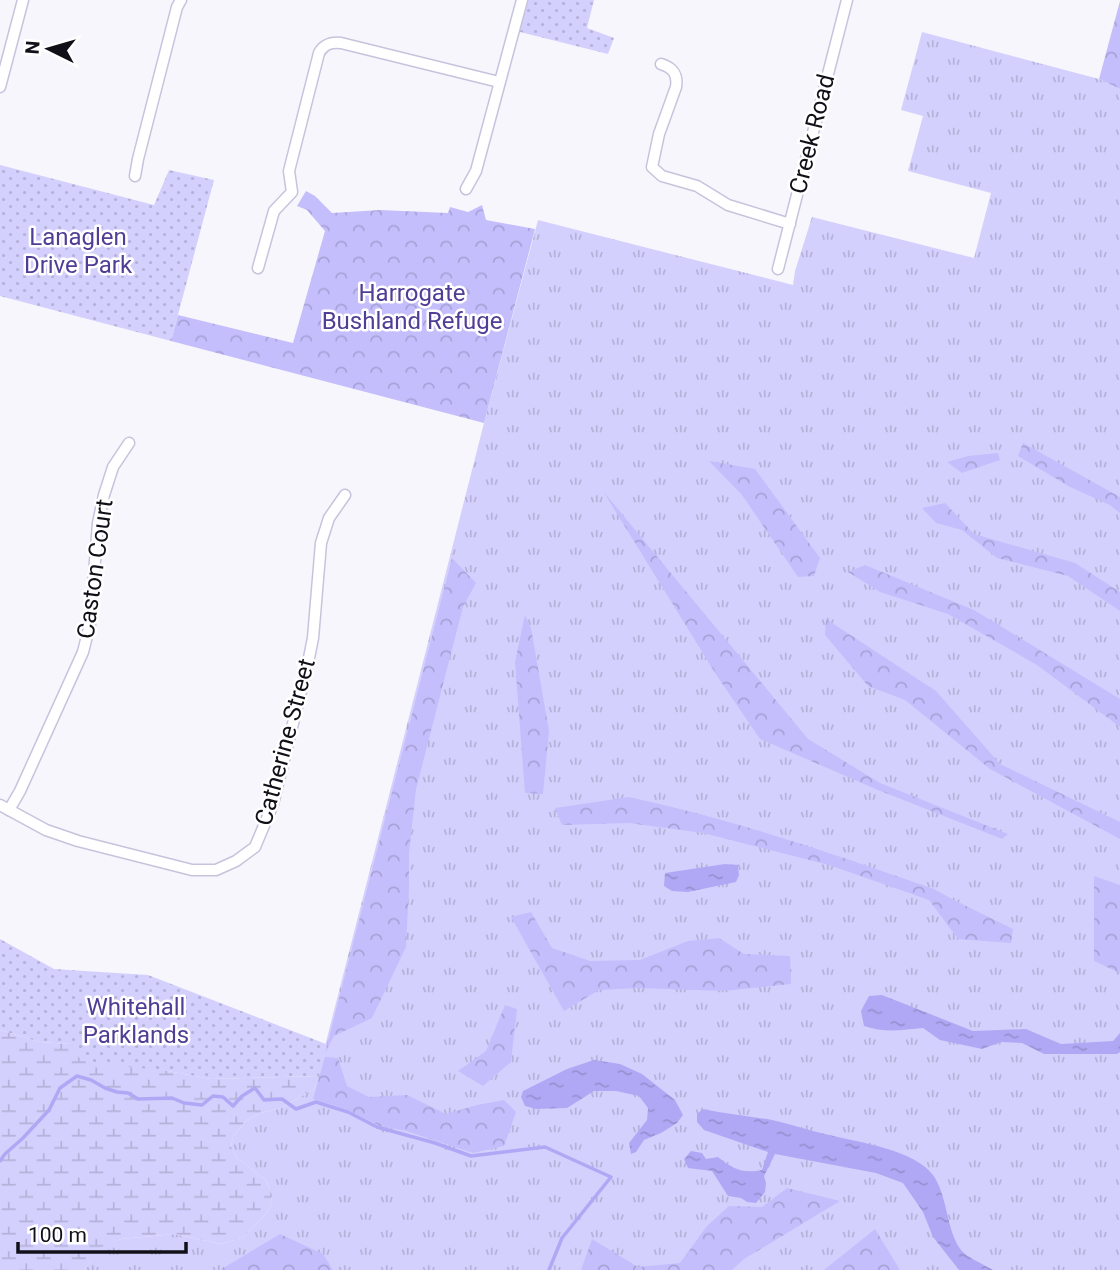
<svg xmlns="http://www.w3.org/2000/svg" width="1120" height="1270" font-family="Roboto,sans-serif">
<defs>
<pattern id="grass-tufts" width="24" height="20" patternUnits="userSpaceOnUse" patternTransform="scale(1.75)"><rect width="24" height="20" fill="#d4d0fe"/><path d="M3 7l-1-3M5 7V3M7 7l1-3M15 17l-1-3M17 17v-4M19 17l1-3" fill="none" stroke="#b5b2d9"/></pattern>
<pattern id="forest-crowns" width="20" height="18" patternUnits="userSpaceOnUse" patternTransform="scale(1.75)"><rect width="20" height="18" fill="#c4befc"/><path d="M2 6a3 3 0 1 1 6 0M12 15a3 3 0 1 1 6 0" fill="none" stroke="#a7a2d7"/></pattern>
<pattern id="wetland-marsh" width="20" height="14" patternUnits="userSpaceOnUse" patternTransform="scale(1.75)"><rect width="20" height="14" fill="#d4d0fe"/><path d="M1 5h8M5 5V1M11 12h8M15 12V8" fill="none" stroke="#b5b2d9"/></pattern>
<pattern id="park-dots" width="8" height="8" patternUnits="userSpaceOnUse" patternTransform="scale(1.75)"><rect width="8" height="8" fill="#d4d0fe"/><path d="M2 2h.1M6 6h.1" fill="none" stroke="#b5b2d9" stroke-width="1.8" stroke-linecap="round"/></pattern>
<pattern id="water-ripples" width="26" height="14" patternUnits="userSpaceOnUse" patternTransform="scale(1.75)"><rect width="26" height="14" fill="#b1a8f5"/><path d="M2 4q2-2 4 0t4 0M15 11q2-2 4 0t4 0" fill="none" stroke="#9790d1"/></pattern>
</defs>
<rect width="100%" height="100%" fill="#f7f6fc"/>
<path fill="url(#grass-tufts)" d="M 922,32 L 1099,79 L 1120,89 L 1120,1270 L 84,1270 L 100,1247 L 121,1239 L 175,1234 L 221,1244 L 244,1237 L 270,1209 L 272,1195 L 266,1180 L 237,1158 L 231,1146 L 233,1136 L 247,1120 L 261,1113 L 281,1108 L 314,1089 L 484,423 L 538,220 L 793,285 L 795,271 L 812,217 L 974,258 L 991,193 L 908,171 L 923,116 L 901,110 Z"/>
<g fill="url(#forest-crowns)">
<path d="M 1120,1 L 1120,89 L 1099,79 Z"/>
<path d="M 306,191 L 315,196 L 332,213 L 380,210 L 448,213 L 450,207 L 468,212 L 482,205 L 486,220 L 535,229 L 484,423 L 171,341 L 178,315 L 293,343 L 325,231 L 307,210 L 297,206 Z"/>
<path d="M 1023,443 L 1120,497 L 1120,513 L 1110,505 L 1070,487 L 1018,456 Z"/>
<path d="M 998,453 L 1000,460 L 962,473 L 947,462 L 968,456 Z"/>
<path d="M 709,461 L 755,469 L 820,558 L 814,576 L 798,577 L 742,495 Z"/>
<path d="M 603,491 L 808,739 L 880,783 L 1008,834 L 1002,839 L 878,790 L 760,739 L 717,676 Z"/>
<path d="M 945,503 L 974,534 L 1075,563 L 1120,592 L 1120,611 L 1068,576 L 997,558 L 962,530 L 936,523 L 922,508 Z"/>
<path d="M 452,558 L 476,583 L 463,607 L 416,789 L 409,853 L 409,888 L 406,947 L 372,1018 L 334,1036 L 325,1053 Z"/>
<path d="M 865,565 L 974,610 L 1120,699 L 1120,727 L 1037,665 L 948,614 L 880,592 L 848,572 Z"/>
<path d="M 525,615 L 531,628 L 549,731 L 543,794 L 525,793 L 515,662 Z"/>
<path d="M 826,619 L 936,691 L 1000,764 L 1120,822 L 1120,839 L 990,769 L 905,700 L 868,686 L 825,635 Z"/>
<path d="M 629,797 C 733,819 834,854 934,889 L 954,900 L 1013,929 L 1011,943 L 958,939 L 929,900 L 829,865 L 703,833 L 629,823 L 562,825 L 555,808 Z"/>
<path d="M 1094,876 L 1120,885 L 1120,973 L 1094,961 Z"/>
<path d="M 531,912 L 552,948 L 590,961 L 640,960 L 688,941 L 719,938 L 744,954 L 790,956 L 791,984 L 723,991 L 639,988 L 599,990 L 564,1011 L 511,917 Z"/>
<path d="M 505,1005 L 517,1009 L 511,1062 L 483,1086 L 458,1071 L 486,1051 Z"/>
<path d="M 325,1057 L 338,1058 L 347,1086 L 369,1097 L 407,1095 L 446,1114 L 477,1105 L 504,1100 L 516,1112 L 504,1146 L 473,1153 L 406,1131 L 380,1126 L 346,1109 L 313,1099 Z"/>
<path d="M 787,1188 L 840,1201 L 744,1259 L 732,1270 L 581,1270 L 592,1239 L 638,1267 L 680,1263 L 707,1226 L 729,1206 L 762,1207 Z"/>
<path d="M 875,1229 L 900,1270 L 824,1270 Z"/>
<path d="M 280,1234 L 323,1254 L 333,1270 L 220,1270 Z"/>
</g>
<path fill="url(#wetland-marsh)" d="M 0,1030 L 40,1042 L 70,1044 L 168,1071 L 211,1079 L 318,1076 L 314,1089 L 281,1108 L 261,1113 L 247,1120 L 233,1136 L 231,1146 L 237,1158 L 266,1180 L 272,1195 L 270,1209 L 244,1237 L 221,1244 L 175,1234 L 121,1239 L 100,1248 L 84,1270 L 0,1270 Z"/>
<g fill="url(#park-dots)">
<path d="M 524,0 L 594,0 L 587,28 L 614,38 L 608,54 L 516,31 Z"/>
<path d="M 0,165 L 154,205 L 169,170 L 214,180 L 171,341 L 0,296 Z"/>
<path d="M 0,939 L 54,969 L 148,975 L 326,1044 L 318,1076 L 211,1079 L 168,1071 L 93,1063 L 78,1057 L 70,1044 L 40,1042 L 0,1030 Z"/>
</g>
<g fill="url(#water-ripples)">
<path d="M 725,864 L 738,865 L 739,875 L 736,882 L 688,892 L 672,891 L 664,886 L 665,873 Z"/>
<path d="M 882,995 L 973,1031 L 1026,1029 L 1061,1044 L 1113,1041 L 1120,1033 L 1120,1052 L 1117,1054 L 1044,1054 L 1022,1043 L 1001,1042 L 982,1049 L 940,1040 L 923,1028 C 902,1030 884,1033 864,1026 L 861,1011 L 869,996 Z"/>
<path d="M 594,1060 L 620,1064 L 642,1074 L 675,1100 L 683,1115 L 677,1123 L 661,1133 L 644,1140 L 636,1152 L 631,1154 L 629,1143 L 647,1120 L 648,1108 L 639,1096 L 616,1091 L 594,1091 L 567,1108 L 536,1109 L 525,1106 L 521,1097 L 523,1091 L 567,1069 Z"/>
<path d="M 703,1109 C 726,1114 749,1116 772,1120 C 791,1124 810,1131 829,1135 C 858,1142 915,1150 933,1175 C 948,1196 946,1230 961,1250 C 966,1257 985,1265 993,1270 L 959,1270 L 933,1237 L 923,1212 L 903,1183 L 876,1173 L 775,1154 L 764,1176 L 766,1183 L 765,1192 L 756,1203 L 747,1202 L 741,1198 L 728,1196 L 712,1171 L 688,1168 L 684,1159 L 691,1151 L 702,1153 L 706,1159 L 718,1157 C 733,1169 743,1174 762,1170 L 768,1152 L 704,1130 L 697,1122 L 697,1114 Z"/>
</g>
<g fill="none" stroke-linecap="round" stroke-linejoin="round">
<path stroke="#b1a8f5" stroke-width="3.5" d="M 0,1161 L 5,1154 L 23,1138 L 49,1110 L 60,1088 L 77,1076 L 91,1080 L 105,1088 L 117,1092 L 128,1093 L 138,1099 L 172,1098 L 184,1103 L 202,1105 L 213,1096 L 223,1097 L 233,1106 L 242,1096 L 255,1088 L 264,1100 L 282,1099 L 296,1109 L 316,1102 L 348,1112 L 377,1127 L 435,1143 L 471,1156 L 545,1147 L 611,1177 L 562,1238 L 549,1270"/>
<defs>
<g id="street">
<path d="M 661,64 C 673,68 678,74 676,87 L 659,134 L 652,167 L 662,176 L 697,186 L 728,205 L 790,224"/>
<path d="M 0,87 L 23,0"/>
<path d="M 135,176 L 138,159 L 177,7 L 181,0"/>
<path d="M 466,189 L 476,171 L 522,0"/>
<path d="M 258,268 L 274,211 L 292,192 L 289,171 L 319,53 C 324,44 331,42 341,43 L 499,82"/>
<path d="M 778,269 L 847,0"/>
<path d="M 0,805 L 46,830 L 78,841 L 192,870 L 216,870 L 236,861 L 255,847 L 273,804 L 308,663 L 313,638 L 321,543 L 329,518 L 345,495"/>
<path d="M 9,810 L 20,791 L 83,652 L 90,624 L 98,523 L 104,495 L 113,467 L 129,443"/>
</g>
</defs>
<use href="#street" stroke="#c6c4dd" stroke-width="13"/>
<use href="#street" stroke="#fff" stroke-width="10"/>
</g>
<g text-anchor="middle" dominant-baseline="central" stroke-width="5" stroke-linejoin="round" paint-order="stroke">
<g font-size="24" fill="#111018" stroke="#fff">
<text transform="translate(812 134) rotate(-76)">Creek Road</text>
<text transform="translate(95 569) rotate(-82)">Caston Court</text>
<text transform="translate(285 742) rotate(-75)">Catherine Street</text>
</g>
<g font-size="24" fill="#503d95" stroke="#fff">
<text x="78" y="237">Lanaglen<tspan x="78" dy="28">Drive Park</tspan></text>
<text x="412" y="293">Harrogate<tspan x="412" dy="28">Bushland Refuge</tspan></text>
<text x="136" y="1007">Whitehall<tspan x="136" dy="28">Parklands</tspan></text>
</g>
</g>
<g transform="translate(49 49) rotate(275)" stroke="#ffffff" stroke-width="5" paint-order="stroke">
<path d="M0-5L12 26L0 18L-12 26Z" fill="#111018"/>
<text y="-10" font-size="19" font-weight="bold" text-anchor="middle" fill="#111018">N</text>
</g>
<path d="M18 1242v10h168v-10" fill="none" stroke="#111018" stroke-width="3.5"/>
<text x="28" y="1242" font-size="21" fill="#111018" stroke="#ffffff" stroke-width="5" paint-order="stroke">100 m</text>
</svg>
